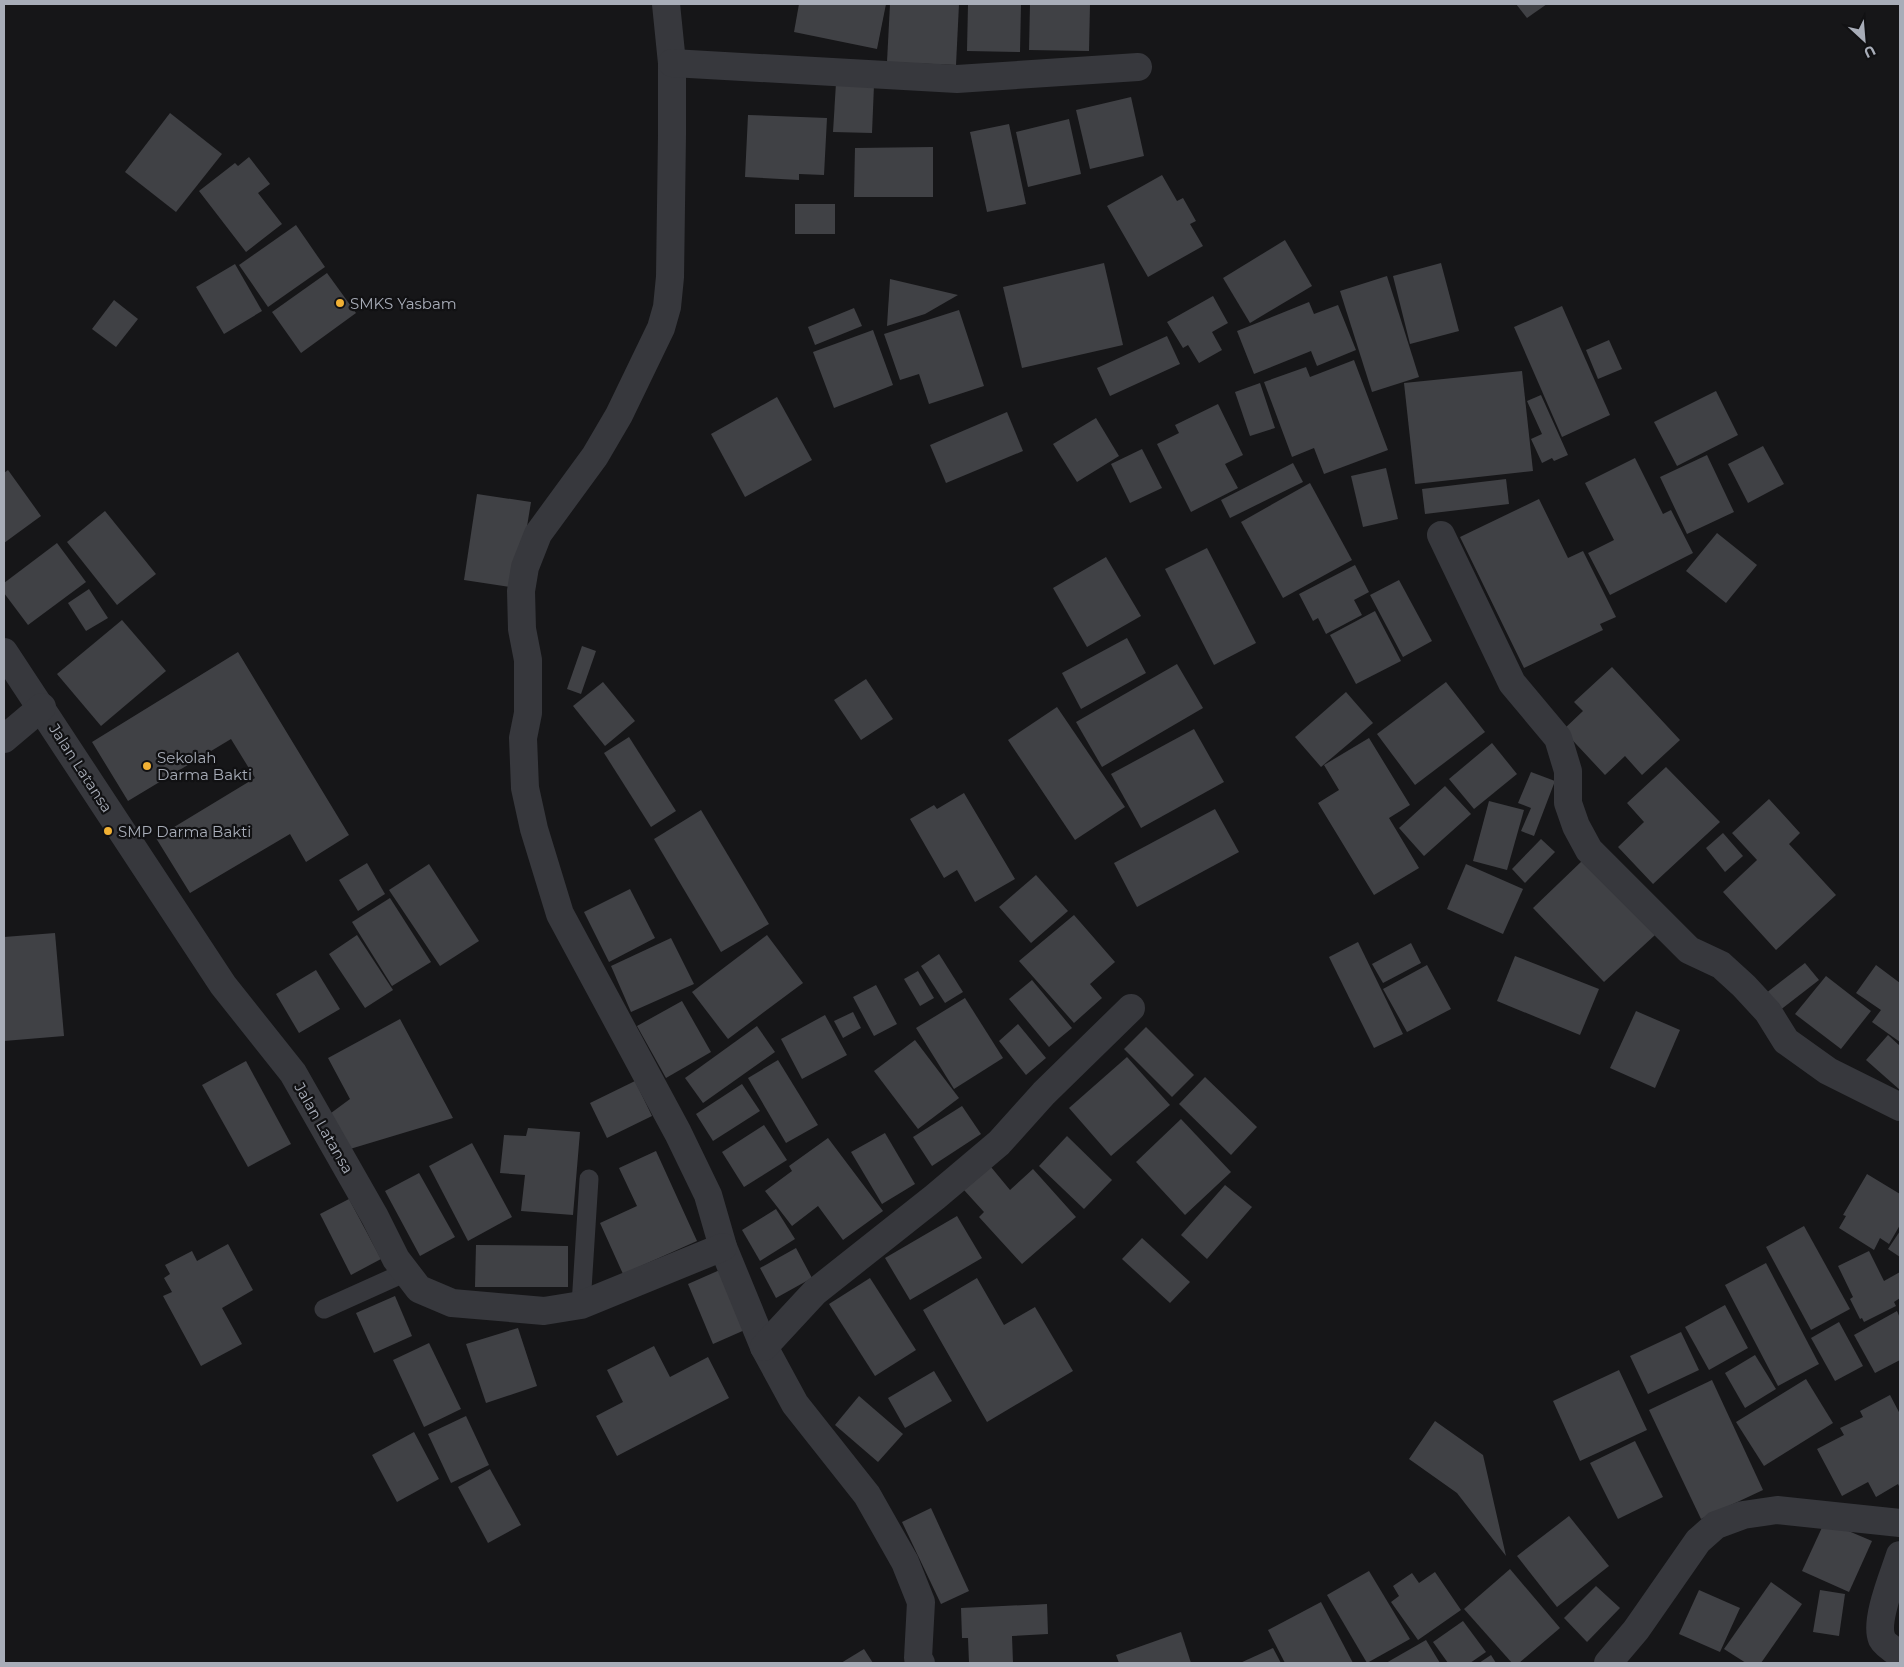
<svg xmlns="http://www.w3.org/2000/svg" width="1904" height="1667" font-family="Montserrat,sans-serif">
<rect width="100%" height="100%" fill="#161618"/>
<g fill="#404145">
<path d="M 799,4 L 886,4 L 877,49 L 794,32 Z"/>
<path d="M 890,4 L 959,4 L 956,65 L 887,62 Z"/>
<path d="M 968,4 L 1021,4 L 1020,52 L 967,51 Z"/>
<path d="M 1030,4 L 1090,4 L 1089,51 L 1029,50 Z"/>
<path d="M 1516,4 L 1547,4 L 1527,18 Z"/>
<path d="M 836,83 L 874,85 L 872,133 L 833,132 Z"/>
<path d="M 1131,97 L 1144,156 L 1090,169 L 1076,110 Z"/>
<path d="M 170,113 L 222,154 L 176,212 L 125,172 Z"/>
<path d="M 748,115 L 827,118 L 824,175 L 799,174 L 799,180 L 745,177 Z"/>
<path d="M 1069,119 L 1081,174 L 1028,187 L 1016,132 Z"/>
<path d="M 1009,124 L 1026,204 L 987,212 L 970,132 Z"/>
<path d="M 933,147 L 933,197 L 854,197 L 855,148 Z"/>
<path d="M 249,157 L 270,184 L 258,193 L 282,224 L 246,252 L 199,191 L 235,163 L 238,166 Z"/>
<path d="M 1162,175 L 1177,201 L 1183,198 L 1196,221 L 1190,224 L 1203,246 L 1148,277 L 1107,206 Z"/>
<rect x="795" y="204" width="40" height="30"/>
<path d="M 296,225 L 325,267 L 268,307 L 239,265 Z"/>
<path d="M 1285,240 L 1312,286 L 1250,323 L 1223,278 Z"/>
<path d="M 1104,263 L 1123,345 L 1022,368 L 1003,287 Z"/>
<path d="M 1441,263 L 1459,331 L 1410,344 L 1393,276 Z"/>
<path d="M 235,264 L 262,311 L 224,334 L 196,287 Z"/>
<path d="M 327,273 L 356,313 L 301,353 L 272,312 Z"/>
<path d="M 1387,276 L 1419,377 L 1372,392 L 1340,291 Z"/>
<path d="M 890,279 L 958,295 L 925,314 L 887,326 Z"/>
<path d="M 1213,296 L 1228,323 L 1212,332 L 1222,350 L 1199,363 L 1188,345 L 1183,348 L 1167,322 Z"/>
<path d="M 114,300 L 138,319 L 116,347 L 92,329 Z"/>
<path d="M 1309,302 L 1314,314 L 1338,305 L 1356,350 L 1317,366 L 1311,351 L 1254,374 L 1237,331 Z"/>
<path d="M 1562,306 L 1610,415 L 1562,437 L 1514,327 Z"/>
<path d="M 854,308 L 862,326 L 815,345 L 808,327 Z"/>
<path d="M 959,310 L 984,386 L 929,404 L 919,374 L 900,380 L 884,334 Z"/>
<path d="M 873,330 L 893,385 L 834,408 L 813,352 Z"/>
<path d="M 1167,336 L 1180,364 L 1110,396 L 1097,368 Z"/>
<path d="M 1609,340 L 1622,369 L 1598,379 L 1586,350 Z"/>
<path d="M 1354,360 L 1388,450 L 1324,474 L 1314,448 L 1292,457 L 1264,382 L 1306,367 L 1310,377 Z"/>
<path d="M 1522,371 L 1533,471 L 1415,484 L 1404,383 Z"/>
<path d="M 1260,383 L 1275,428 L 1250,436 L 1235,392 Z"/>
<path d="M 1716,391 L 1738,435 L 1677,466 L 1654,422 Z"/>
<path d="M 1541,395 L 1568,455 L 1554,461 L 1552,458 L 1542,463 L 1531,439 L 1542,434 L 1527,401 Z"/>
<path d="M 777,397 L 812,460 L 745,497 L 711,434 Z"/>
<path d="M 1218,404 L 1243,455 L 1225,464 L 1238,488 L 1191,512 L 1157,444 L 1179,433 L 1175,425 Z"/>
<path d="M 1007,412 L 1023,451 L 946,483 L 930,445 Z"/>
<path d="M 1096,418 L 1119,456 L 1077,482 L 1053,444 Z"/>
<path d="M 1763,446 L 1784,484 L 1748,503 L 1728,464 Z"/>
<path d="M 1142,449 L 1162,488 L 1130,503 L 1111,464 Z"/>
<path d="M 1707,455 L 1734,512 L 1687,534 L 1660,477 Z"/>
<path d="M 1635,458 L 1663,514 L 1671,510 L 1693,553 L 1610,595 L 1588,553 L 1614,540 L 1585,483 Z"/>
<path d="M 1293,463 L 1303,482 L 1230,518 L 1221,500 Z"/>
<path d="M 1386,468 L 1398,519 L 1363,527 L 1351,476 Z"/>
<path d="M 8,470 L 41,516 L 4,543 L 4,473 Z"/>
<path d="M 1506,479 L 1509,504 L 1425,514 L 1422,489 Z"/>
<path d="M 1310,483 L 1352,560 L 1283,598 L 1241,522 Z"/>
<path d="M 477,494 L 531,502 L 517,588 L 464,580 Z"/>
<path d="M 1539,499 L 1568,558 L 1583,551 L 1616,617 L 1600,624 L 1603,630 L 1524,668 L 1460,537 Z"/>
<path d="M 105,511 L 156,574 L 117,605 L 67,542 Z"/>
<path d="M 1717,533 L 1757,565 L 1726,603 L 1686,571 Z"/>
<path d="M 57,543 L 86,582 L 28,625 L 4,593 L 4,583 Z"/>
<path d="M 1207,548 L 1256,643 L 1214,665 L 1165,569 Z"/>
<path d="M 1106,557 L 1141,616 L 1087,647 L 1053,588 Z"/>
<path d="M 1355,565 L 1369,592 L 1354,600 L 1362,615 L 1326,634 L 1318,618 L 1313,621 L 1299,594 Z"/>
<path d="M 1399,580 L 1432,641 L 1403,657 L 1370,595 Z"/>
<path d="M 89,589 L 108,618 L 86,631 L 68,603 Z"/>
<path d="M 1375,611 L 1401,661 L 1356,684 L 1330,635 Z"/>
<path d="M 122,620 L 166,671 L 101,726 L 57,674 Z"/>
<path d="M 1127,638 L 1146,673 L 1081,709 L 1062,673 Z"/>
<path d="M 582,646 L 596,651 L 581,694 L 567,689 Z"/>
<path d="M 238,652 L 349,835 L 306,862 L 290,834 L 190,893 L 156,838 L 255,778 L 231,739 L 128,801 L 92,742 Z"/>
<path d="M 1177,664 L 1203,708 L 1102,767 L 1076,722 Z"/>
<path d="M 1612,667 L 1680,740 L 1642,775 L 1625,756 L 1605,775 L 1563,730 L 1583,711 L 1574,702 Z"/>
<path d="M 866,679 L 893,719 L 861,740 L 834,700 Z"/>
<path d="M 603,682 L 635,721 L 605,746 L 573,706 Z"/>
<path d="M 1446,682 L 1485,732 L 1415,785 L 1377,734 Z"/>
<path d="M 1346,692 L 1373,723 L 1321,767 L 1295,737 Z"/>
<path d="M 1057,707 L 1125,807 L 1075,840 L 1008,740 Z"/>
<path d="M 1194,729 L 1224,782 L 1141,828 L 1111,774 Z"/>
<path d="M 629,737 L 676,811 L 651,827 L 604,753 Z"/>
<path d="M 1369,738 L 1410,805 L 1389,818 L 1419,868 L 1374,895 L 1318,803 L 1339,790 L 1324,765 Z"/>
<path d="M 1492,743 L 1517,774 L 1474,809 L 1449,779 Z"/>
<path d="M 1666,767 L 1720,822 L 1653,884 L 1618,847 L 1644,822 L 1627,803 Z"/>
<path d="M 1531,772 L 1555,781 L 1534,836 L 1521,831 L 1531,808 L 1518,803 Z"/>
<path d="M 1445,786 L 1471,814 L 1424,856 L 1399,828 Z"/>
<path d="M 964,793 L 1015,879 L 975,902 L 957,870 L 944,878 L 910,819 L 934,805 L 937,809 Z"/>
<path d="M 1769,799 L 1800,833 L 1789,844 L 1836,895 L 1776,950 L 1723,892 L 1757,860 L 1732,833 Z"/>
<path d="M 1489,801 L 1524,810 L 1507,870 L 1473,861 Z"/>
<path d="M 1215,809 L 1239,852 L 1137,907 L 1114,863 Z"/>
<path d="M 701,810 L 769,924 L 721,952 L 654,839 Z"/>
<path d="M 1723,833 L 1743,856 L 1725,872 L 1706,848 Z"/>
<path d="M 1541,839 L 1555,852 L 1525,883 L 1512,869 Z"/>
<path d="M 1583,860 L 1655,935 L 1604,982 L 1533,908 Z"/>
<path d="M 367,863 L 385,894 L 358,911 L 339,880 Z"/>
<path d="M 429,864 L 479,941 L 440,966 L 389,890 Z"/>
<path d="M 1466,864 L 1523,889 L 1503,934 L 1447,909 Z"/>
<path d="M 1036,875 L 1068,911 L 1031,943 L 999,907 Z"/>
<path d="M 630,889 L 655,938 L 609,962 L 584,912 Z"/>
<path d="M 390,898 L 431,962 L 392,986 L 352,922 Z"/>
<path d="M 1074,915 L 1115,962 L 1090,984 L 1102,998 L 1074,1023 L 1019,961 Z"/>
<path d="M 55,933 L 64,1036 L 4,1041 L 4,937 Z"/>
<path d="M 357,935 L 393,990 L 365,1008 L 329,954 Z"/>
<path d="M 767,935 L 803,983 L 728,1039 L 692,992 Z"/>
<path d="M 671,938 L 694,984 L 631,1012 L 611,966 Z"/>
<path d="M 1358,942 L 1403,1034 L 1374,1048 L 1329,957 Z"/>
<path d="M 1411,943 L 1421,963 L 1383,983 L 1372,964 Z"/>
<path d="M 939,954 L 963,992 L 945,1003 L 921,966 Z"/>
<path d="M 1515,956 L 1599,989 L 1580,1035 L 1497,1001 Z"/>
<path d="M 1805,963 L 1819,980 L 1775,1014 L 1761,997 Z"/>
<path d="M 1427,965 L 1451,1009 L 1407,1032 L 1383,989 Z"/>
<path d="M 1876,965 L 1900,983 L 1900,1042 L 1872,1022 L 1881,1010 L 1856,993 Z"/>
<path d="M 316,970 L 340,1009 L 299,1033 L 276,994 Z"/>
<path d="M 918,971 L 934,998 L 920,1006 L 904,979 Z"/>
<path d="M 1826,976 L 1871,1011 L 1841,1049 L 1795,1014 Z"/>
<path d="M 1032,980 L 1072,1028 L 1049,1047 L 1009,999 Z"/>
<path d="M 876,985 L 897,1024 L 874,1036 L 853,997 Z"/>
<path d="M 965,998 L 1003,1058 L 954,1089 L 916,1028 Z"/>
<path d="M 682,1001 L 711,1052 L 666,1078 L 637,1026 Z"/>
<path d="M 1636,1011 L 1680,1030 L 1655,1088 L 1610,1068 Z"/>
<path d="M 853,1012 L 861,1028 L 843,1038 L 834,1021 Z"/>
<path d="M 825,1015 L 847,1055 L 802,1079 L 781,1039 Z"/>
<path d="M 400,1019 L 453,1118 L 350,1149 L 327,1116 L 350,1099 L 328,1058 Z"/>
<path d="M 1018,1024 L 1046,1058 L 1026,1075 L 999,1041 Z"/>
<path d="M 757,1026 L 775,1052 L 703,1103 L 685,1078 Z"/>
<path d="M 1146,1027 L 1194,1075 L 1172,1097 L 1124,1049 Z"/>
<path d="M 1888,1035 L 1900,1046 L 1900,1090 L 1866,1060 Z"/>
<path d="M 915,1040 L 959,1098 L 918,1129 L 874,1071 Z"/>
<path d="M 1127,1057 L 1170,1105 L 1111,1156 L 1069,1108 Z"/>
<path d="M 778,1060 L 818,1125 L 786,1143 L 748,1078 Z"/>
<path d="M 246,1061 L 291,1144 L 248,1167 L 202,1085 Z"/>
<path d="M 1205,1077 L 1257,1127 L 1231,1155 L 1179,1104 Z"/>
<path d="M 635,1081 L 652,1116 L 607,1138 L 590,1103 Z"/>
<path d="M 742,1084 L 760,1111 L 713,1141 L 696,1114 Z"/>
<path d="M 962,1106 L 981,1134 L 932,1166 L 913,1137 Z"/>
<path d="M 1181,1119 L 1231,1172 L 1185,1215 L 1136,1162 Z"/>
<path d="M 764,1125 L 787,1160 L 744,1187 L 722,1152 Z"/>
<path d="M 528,1128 L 580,1132 L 573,1215 L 521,1211 L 525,1175 L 500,1173 L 504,1135 L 526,1136 Z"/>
<path d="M 885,1133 L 915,1184 L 882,1204 L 851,1152 Z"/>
<path d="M 1067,1136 L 1112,1180 L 1084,1209 L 1039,1166 Z"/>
<path d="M 828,1138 L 883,1211 L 843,1240 L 818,1206 L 792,1226 L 765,1191 L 792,1171 L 789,1166 Z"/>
<path d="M 472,1143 L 512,1217 L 468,1241 L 429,1166 Z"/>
<path d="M 656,1151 L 697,1241 L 623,1274 L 600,1223 L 637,1206 L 619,1168 Z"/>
<path d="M 991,1167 L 1010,1190 L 1033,1169 L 1076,1217 L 1022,1264 L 979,1217 L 984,1212 L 964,1190 Z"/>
<path d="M 419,1173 L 455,1237 L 420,1256 L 385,1191 Z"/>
<path d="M 1867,1174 L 1900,1194 L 1900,1225 L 1889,1244 L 1880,1238 L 1874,1250 L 1839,1228 L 1846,1216 L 1843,1215 Z"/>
<path d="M 1225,1185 L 1252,1207 L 1207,1259 L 1181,1235 Z"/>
<path d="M 349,1199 L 381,1259 L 351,1275 L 320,1214 Z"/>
<path d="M 776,1209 L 795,1239 L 760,1261 L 742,1230 Z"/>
<path d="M 957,1216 L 982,1258 L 910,1300 L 885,1258 Z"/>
<path d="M 1804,1226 L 1850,1309 L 1811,1330 L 1766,1247 Z"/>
<path d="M 1900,1231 L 1900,1257 L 1888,1249 Z"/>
<path d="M 1142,1238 L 1190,1282 L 1170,1303 L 1122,1259 Z"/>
<path d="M 228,1244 L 253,1290 L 222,1308 L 242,1344 L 201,1366 L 163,1296 L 172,1292 L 164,1278 L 170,1274 L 165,1265 L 192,1251 L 197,1261 Z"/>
<path d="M 476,1245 L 568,1246 L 568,1287 L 475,1287 Z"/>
<path d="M 796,1248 L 812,1278 L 776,1298 L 760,1268 Z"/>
<path d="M 1869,1251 L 1884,1281 L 1900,1272 L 1900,1298 L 1894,1302 L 1896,1306 L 1864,1322 L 1862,1318 L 1860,1319 L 1850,1299 L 1853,1297 L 1838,1266 Z"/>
<path d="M 1766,1263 L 1819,1364 L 1778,1386 L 1725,1285 Z"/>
<path d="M 722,1269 L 747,1329 L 713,1344 L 688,1284 Z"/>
<path d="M 870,1278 L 916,1350 L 875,1376 L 829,1304 Z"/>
<path d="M 977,1278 L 1004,1325 L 1035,1307 L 1073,1371 L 987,1422 L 923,1310 Z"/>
<path d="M 395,1296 L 412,1336 L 374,1353 L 356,1313 Z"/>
<path d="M 1725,1305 L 1748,1348 L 1709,1370 L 1685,1327 Z"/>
<path d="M 1897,1311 L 1900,1318 L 1900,1360 L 1875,1373 L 1854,1335 Z"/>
<path d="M 1839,1322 L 1863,1366 L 1835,1381 L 1811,1338 Z"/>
<path d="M 518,1328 L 537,1386 L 486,1403 L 466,1344 Z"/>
<path d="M 1681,1332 L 1699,1370 L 1648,1394 L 1630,1356 Z"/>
<path d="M 429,1343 L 461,1409 L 424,1427 L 393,1360 Z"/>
<path d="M 654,1346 L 670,1377 L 708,1357 L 729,1398 L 617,1456 L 596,1416 L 623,1402 L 607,1370 Z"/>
<path d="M 1755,1355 L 1776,1389 L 1745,1408 L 1725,1373 Z"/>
<path d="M 1619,1370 L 1647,1430 L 1580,1461 L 1553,1401 Z"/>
<path d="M 934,1371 L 952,1401 L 905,1428 L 888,1398 Z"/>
<path d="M 1806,1379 L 1833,1423 L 1764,1466 L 1736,1422 Z"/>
<path d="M 1712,1380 L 1763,1490 L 1701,1519 L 1649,1410 Z"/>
<path d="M 1890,1395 L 1900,1414 L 1900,1488 L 1898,1484 L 1876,1497 L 1868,1482 L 1842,1496 L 1817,1449 L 1844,1435 L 1840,1428 L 1863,1417 L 1860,1411 Z"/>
<path d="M 859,1396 L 903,1434 L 878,1462 L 835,1425 Z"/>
<path d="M 466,1416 L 489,1465 L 451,1483 L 428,1434 Z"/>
<path d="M 1435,1421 L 1483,1455 L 1506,1556 L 1457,1493 L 1409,1459 Z"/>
<path d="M 414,1432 L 439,1479 L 397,1502 L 372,1455 Z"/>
<path d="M 1635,1441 L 1663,1497 L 1618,1519 L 1590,1463 Z"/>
<path d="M 490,1469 L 521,1525 L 488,1543 L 458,1487 Z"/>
<path d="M 931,1508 L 969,1591 L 941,1604 L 902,1522 Z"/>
<path d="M 1569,1516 L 1609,1566 L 1557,1607 L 1517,1556 Z"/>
<path d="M 1825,1521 L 1872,1541 L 1849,1592 L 1802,1571 Z"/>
<path d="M 1510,1569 L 1560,1628 L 1519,1663 L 1512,1663 L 1464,1609 Z"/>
<path d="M 1369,1571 L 1410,1639 L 1367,1663 L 1327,1595 Z"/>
<path d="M 1435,1572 L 1461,1610 L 1418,1640 L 1391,1602 L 1399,1596 L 1393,1586 L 1412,1573 L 1419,1583 Z"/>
<path d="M 1771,1582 L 1802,1604 L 1761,1663 L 1746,1663 L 1724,1649 Z"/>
<path d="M 1596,1586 L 1620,1608 L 1587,1642 L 1564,1618 Z"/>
<path d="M 1699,1590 L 1740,1608 L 1720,1652 L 1679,1634 Z"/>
<path d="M 1820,1590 L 1845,1594 L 1839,1636 L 1813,1632 Z"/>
<path d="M 1321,1602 L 1353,1663 L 1285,1663 L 1268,1630 Z"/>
<path d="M 1047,1604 L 1048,1634 L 1012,1636 L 1013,1663 L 969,1663 L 968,1638 L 962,1638 L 961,1608 Z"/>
<path d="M 1463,1621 L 1486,1652 L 1470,1663 L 1448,1663 L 1433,1642 Z"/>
<path d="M 1181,1632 L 1191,1663 L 1119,1663 L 1116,1655 Z"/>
<path d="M 1426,1640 L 1440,1663 L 1386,1663 Z"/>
<path d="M 1273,1648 L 1281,1663 L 1240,1663 Z"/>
<path d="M 864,1649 L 873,1663 L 841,1663 Z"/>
<path d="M 1491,1655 L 1496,1663 L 1479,1663 Z"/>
</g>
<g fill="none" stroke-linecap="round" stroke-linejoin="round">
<g stroke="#37383d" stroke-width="19">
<path d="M 581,1305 L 589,1179"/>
<path d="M 324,1309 L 406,1272"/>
</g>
<g stroke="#37383d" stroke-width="28">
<path d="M 666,4 L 672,63 L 672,135 L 670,277 L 667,307 L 661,328 L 619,415 L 595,456 L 538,534 L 525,567 L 521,591 L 522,629 L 528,660 L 528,713 L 523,738 L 525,788 L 534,829 L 560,914 L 678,1133 L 708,1195 L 723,1247 L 764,1347 L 795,1404 L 867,1495 L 905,1562 L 921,1602 L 918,1658 L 921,1663"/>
<path d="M 672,63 L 957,79 L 1138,67"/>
<path d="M 1441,535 L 1512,683 L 1558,738 L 1568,771 L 1568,803 L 1576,826 L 1589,850 L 1689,950 L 1721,965 L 1744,986 L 1768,1012 L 1786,1041 L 1828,1071 L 1900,1107"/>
<path d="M 4,652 L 223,985 L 293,1073 L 375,1217 L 396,1259 L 419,1289 L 452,1303 L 544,1311 L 581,1305 L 723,1247"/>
<path d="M 4,739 L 42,707"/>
<path d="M 764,1347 L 815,1292 L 935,1197 L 999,1143 L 1044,1093 L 1131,1008"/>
<path d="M 1900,1555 C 1894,1574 1874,1621 1882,1639 C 1885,1645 1895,1651 1900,1654"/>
<path d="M 1608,1663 L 1636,1630 L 1698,1541 L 1716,1525 L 1743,1515 L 1777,1510 L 1900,1523"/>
</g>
</g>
<g fill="#f2b134" stroke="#111113" stroke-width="2">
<circle cx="340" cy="303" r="5"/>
<circle cx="147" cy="766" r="5"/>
<circle cx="108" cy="831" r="5"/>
</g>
<g text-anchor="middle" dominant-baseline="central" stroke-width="4.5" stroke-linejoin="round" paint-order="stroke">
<g font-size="15" fill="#a8adb8" stroke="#111113" text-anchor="start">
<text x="350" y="303">SMKS Yasbam</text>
<text x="157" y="757">Sekolah<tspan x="157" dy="17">Darma Bakti</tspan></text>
<text x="118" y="831">SMP Darma Bakti</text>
</g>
<g font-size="15" fill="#a8adb8" stroke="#111113">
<text transform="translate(81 768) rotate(57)">Jalan Latansa</text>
<text transform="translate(324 1128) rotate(60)">Jalan Latansa</text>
</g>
</g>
<rect width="1904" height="1667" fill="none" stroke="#a8adb8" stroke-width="10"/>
<g transform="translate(1864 40) rotate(154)" stroke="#111113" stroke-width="4" paint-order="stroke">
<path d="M0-4L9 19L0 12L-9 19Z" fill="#a8adb8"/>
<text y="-8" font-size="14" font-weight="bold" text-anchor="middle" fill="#a8adb8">U</text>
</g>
</svg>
